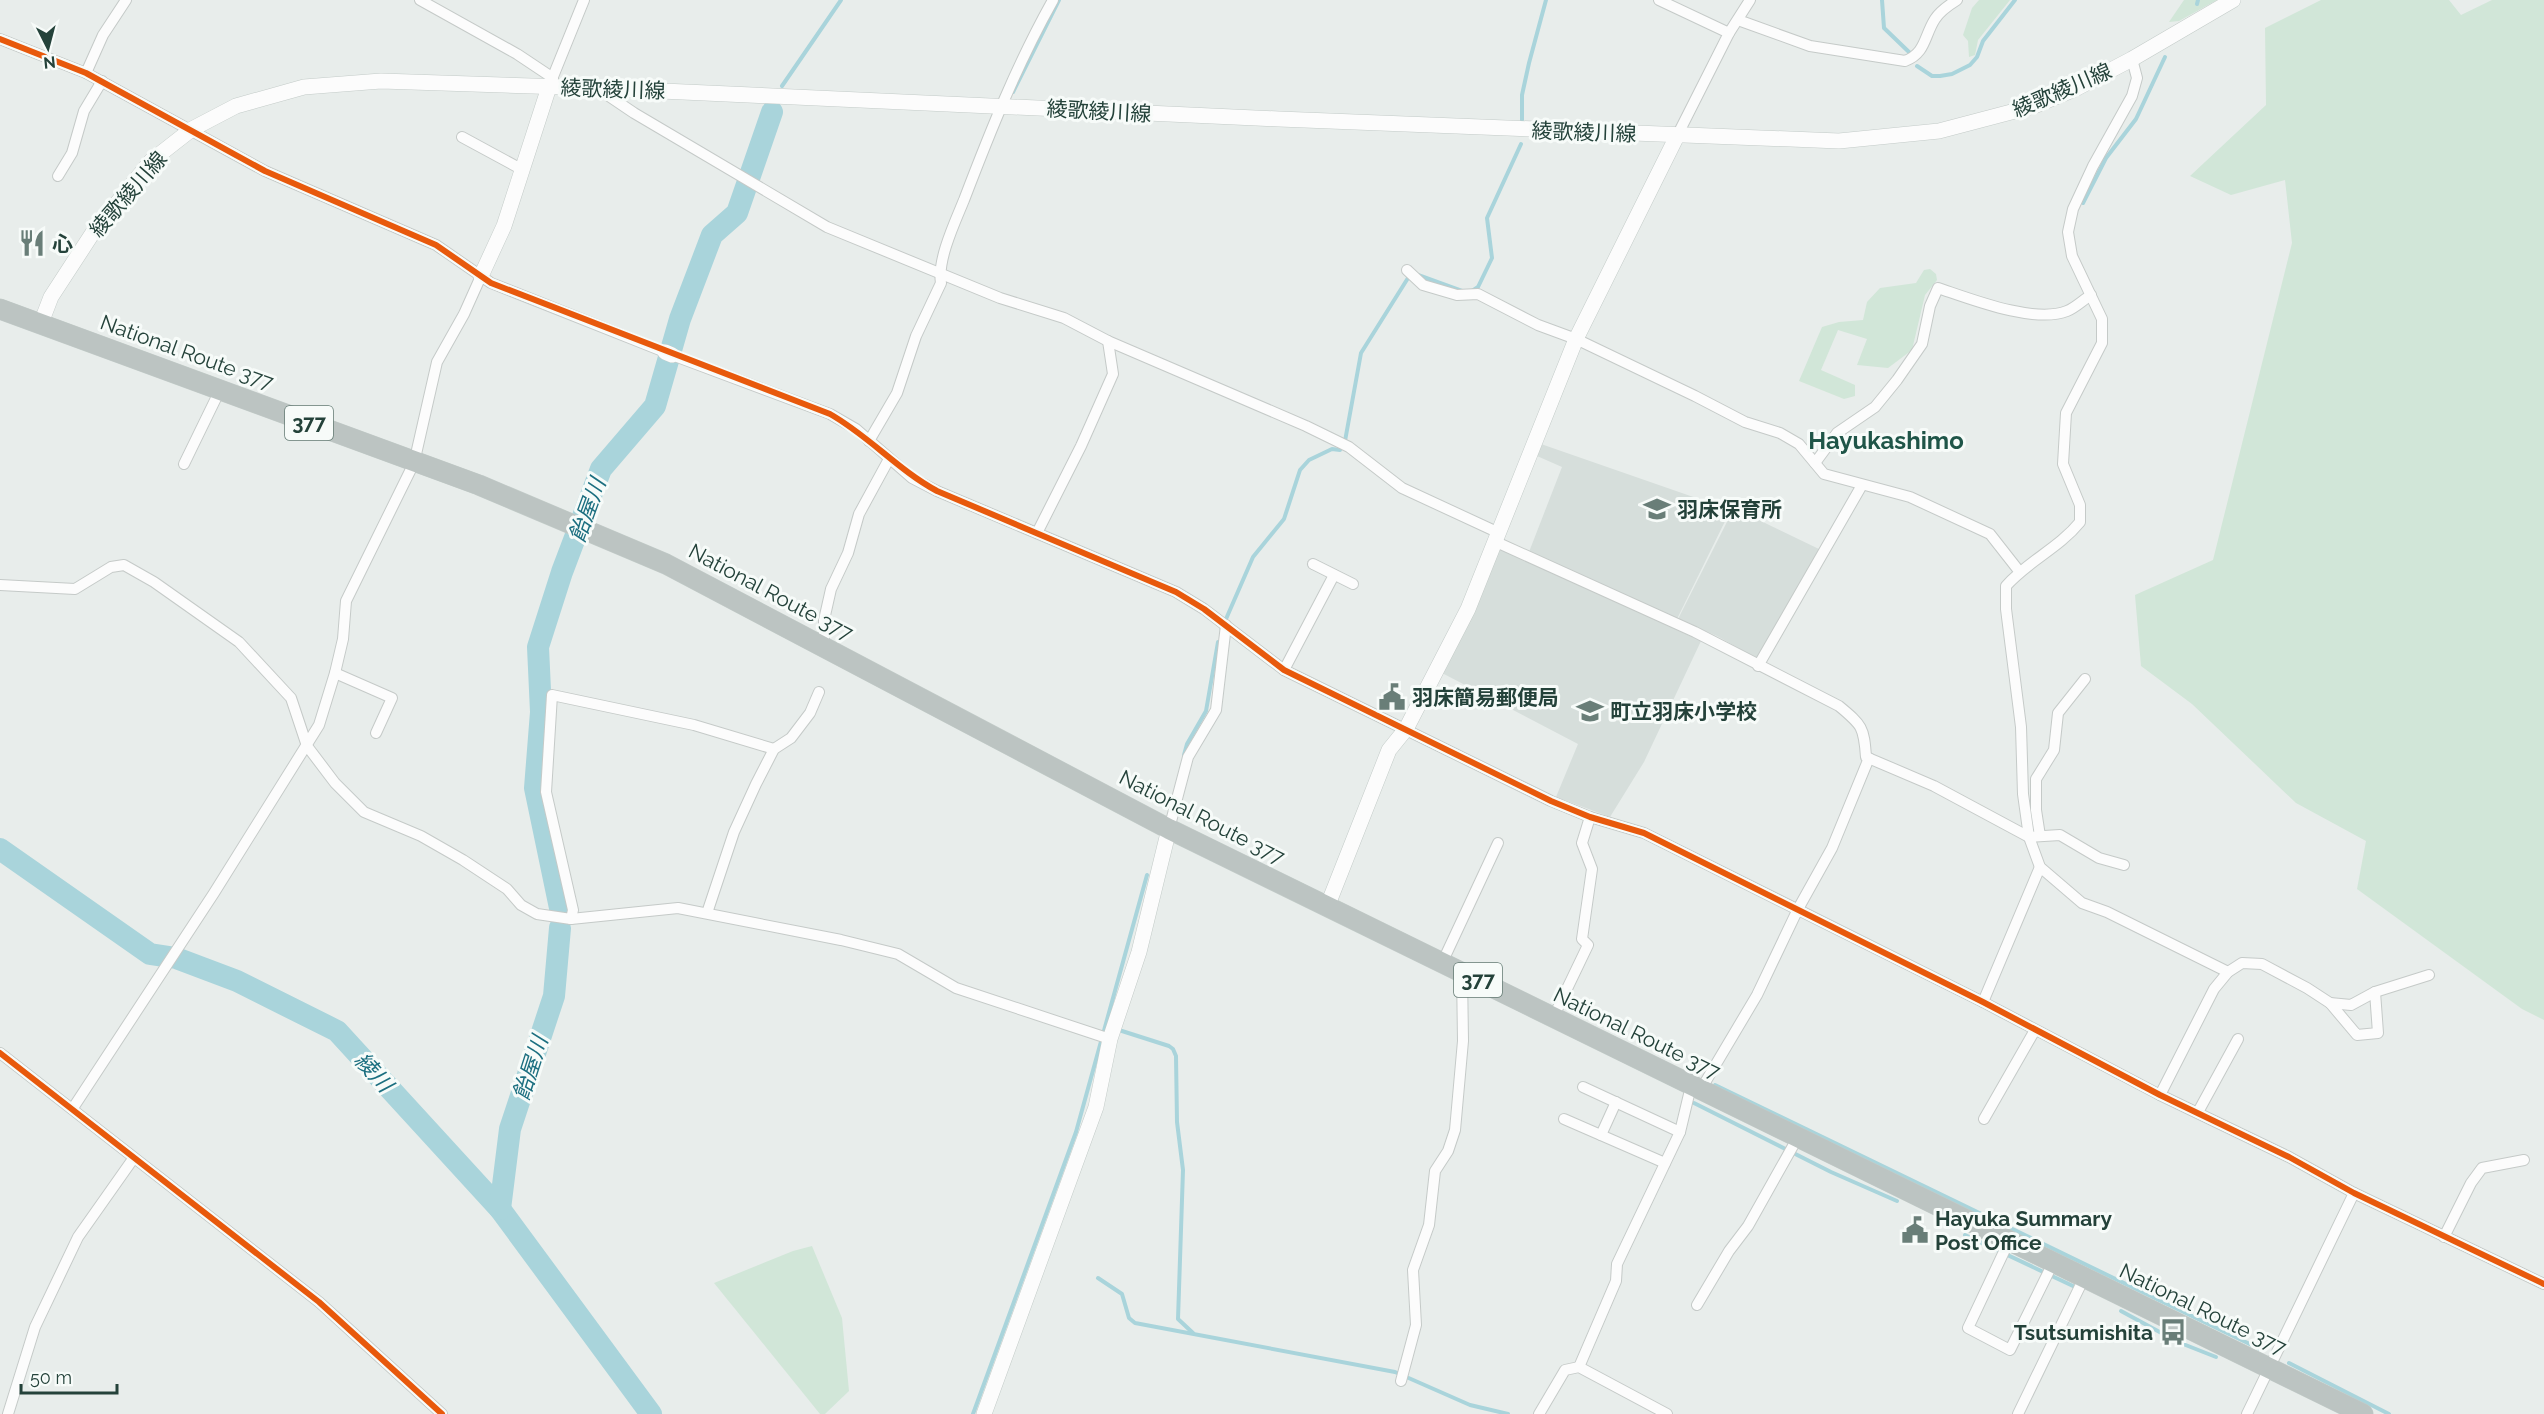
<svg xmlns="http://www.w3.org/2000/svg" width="2544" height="1414" font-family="Raleway,'Noto Sans JP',sans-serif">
<rect width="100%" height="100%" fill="#e8edeb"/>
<g fill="#d6dedb">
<path d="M 1541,444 L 1725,508 L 1732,507 L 1677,619 L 1529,552 L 1562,467 L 1537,456 Z"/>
<path d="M 1734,508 L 1821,550 L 1758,659 L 1717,636 L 1678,619 Z"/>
<path d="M 1499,548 L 1701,641 L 1644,762 L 1610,817 L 1556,797 L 1578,744 L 1442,673 Z"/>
</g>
<g fill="#d1e6d8">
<path d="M 1979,0 L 2010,0 L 1978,40 L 1975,55 L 1969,57 L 1968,41 L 1963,35 L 1972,8 Z"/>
<path d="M 2184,0 L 2217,0 L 2179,21 L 2169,22 Z"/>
<path d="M 2321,0 L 2449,0 L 2461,15 L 2492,0 L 2544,0 L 2544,1020 L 2522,1009 L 2357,889 L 2366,841 L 2296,803 L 2192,704 L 2141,666 L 2135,595 L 2213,560 L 2292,243 L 2285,180 L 2231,195 L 2190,176 L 2266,105 L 2265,28 Z"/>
<path d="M 1930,269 L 1936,274 L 1937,280 L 1925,295 L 1912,350 L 1888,368 L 1857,365 L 1867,339 L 1838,330 L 1821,370 L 1855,385 L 1855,396 L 1844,399 L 1799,381 L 1822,327 L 1839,322 L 1863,320 L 1867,302 L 1880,288 L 1916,283 L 1924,270 Z"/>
<path d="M 812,1246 L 842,1318 L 849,1391 L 825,1414 L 820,1414 L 714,1283 L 793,1251 Z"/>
</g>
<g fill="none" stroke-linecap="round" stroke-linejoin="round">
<g stroke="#a9d4db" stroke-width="4">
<path d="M 1882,0 L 1884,28 L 1910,53"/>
<path d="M 2197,4 L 2198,0"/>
<path d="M 1917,66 L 1932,76 L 1940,76 L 1952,74 L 1970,65 L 1977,57 L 1983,41 L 2015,0"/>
<path d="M 782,86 L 841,0"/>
<path d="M 1013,92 L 1059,0"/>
<path d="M 1522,120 L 1522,95 L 1529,63 L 1546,0"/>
<path d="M 2083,203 L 2106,158 L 2136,119 L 2165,57"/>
<path d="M 1418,275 L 1462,291"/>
<path d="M 1472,291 L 1478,287 L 1492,258 L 1487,218 L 1521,144"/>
<path d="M 1345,441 L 1361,353 L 1408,278 L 1411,276"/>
<path d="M 1226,619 L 1253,557 L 1284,519 L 1300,470 L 1309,460 L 1332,449 L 1340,450"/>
<path d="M 1184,755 L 1187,744 L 1206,711 L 1218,642"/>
<path d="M 1122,1031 L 1169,1046 L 1173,1049 L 1176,1056 L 1177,1122 L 1183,1170 L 1178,1319 L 1193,1333"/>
<path d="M 1715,1085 L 2260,1349"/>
<path d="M 1694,1103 L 1831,1172 L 1897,1201"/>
<path d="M 1965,1235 L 2073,1286"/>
<path d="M 1098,1278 L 1122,1294 L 1129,1318 L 1135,1323 L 1395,1372 L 1470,1405 L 1508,1414"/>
<path d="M 2121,1311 L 2178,1342 L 2216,1357"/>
<path d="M 2289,1363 L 2389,1414"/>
<path d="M 973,1414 L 1076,1132 L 1147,875"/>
</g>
<g stroke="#a9d4db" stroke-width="22">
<path d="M 0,849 L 150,954 L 176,958 L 237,981 L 337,1031 L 500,1209 L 651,1414"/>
<path d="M 560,908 L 535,788 L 541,712 L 538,647 L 562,572 L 601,469 L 655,406 L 680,319 L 712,235 L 737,213 L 772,112"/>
<path d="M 500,1209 L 510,1129 L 554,996 L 560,928"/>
</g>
<defs>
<g id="street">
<path d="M 420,0 L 517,54 L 553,78"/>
<path d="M 1659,0 L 1729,33"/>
<path d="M 1738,20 L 1810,46 L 1905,61 C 1926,53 1924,36 1935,19 C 1940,11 1949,5 1957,0"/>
<path d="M 0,39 L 86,73 L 265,171 L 436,245 L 491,283 L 665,352"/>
<path d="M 2132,59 L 2137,78 L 2132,96 L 2093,166 L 2073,209 L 2068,232 L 2072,256 L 2102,319 L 2102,343 L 2066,413 L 2063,464 L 2080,505 L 2080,522 C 2059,548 2028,561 2006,586 L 2006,609 L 2021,727 L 2023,794 L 2029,837 L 2040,867 L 2082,903 L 2107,912 L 2228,972"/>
<path d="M 86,73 L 103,35 L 126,0"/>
<path d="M 550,84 L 584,0"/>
<path d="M 597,88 L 634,113 L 827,227 L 1000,298 L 1064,318 L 1108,341 L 1306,426 L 1349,447 L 1402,488 L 1497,532"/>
<path d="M 1677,136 L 1729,33 L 1750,0"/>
<path d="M 462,137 L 521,169"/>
<path d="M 58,176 L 72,153 L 84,111 L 102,81"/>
<path d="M 1407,270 L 1423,285 L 1457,295 L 1478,294 L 1538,325 L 1576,339 L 1695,396 L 1745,422 L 1780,433 L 1799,444 L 1824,474 L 1910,497 L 1990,534 L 2019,571"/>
<path d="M 672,355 L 830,414 L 856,429 L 912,478 L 937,491 L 1176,592 L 1204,609 L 1284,670 L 1551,801 L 1590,817 L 1644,833 L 1983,1002 L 2160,1095 L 2289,1157 L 2354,1193 L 2544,1284"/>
<path d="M 869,441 L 897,393 L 916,336 L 941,283 C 937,260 955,222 964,200 C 990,132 1017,64 1053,0"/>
<path d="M 1815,463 L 1837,433 L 1875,407 L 1897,380 L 1922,344 L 1930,306 L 1938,288 C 1971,299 2034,324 2067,311 C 2075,308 2083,300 2091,295"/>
<path d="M 184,464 L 220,390"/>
<path d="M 1037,533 L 1081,446 L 1113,374 L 1108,341"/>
<path d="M 1494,541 L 1695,632 L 1839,706 C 1862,725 1864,727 1866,757 L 1934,786 L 2029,837 L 2060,835 L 2099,858 L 2124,865"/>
<path d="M 1313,564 L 1353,584"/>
<path d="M 0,585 L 75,589 L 111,567 L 124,565 L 154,582 L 239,642 L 291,698 L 307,746 L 335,783 L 364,812 L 421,836 L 463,860 L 507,889 L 521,905 L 537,914 L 571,919 L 678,908 L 841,940 L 898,954 L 956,988 L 1110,1039"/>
<path d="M 824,647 L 824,620 L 831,589 L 848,553 L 859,514 L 889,459"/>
<path d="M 1758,666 L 1862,485"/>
<path d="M 1284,670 L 1334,575"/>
<path d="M 335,673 L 392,698 L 376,733"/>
<path d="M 1169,829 L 1188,757 L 1216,710 L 1226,625"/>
<path d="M 2040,836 L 2036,810 L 2036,779 L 2054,750 L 2058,713 L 2085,679"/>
<path d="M 707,913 L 734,832 L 756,784 L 774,749 L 791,738 L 810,713 L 819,692"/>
<path d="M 571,919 L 573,910 L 546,792 L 552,695 L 694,725 L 774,749"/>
<path d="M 1442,963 L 1498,843"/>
<path d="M 1983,1002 L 2040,867"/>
<path d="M 2330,1003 L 2351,1005 L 2375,992 L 2429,975"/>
<path d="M 1553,1018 L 1588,945 L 1582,939 L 1592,869 L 1582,843 L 1590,817"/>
<path d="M 0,1053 L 319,1302 L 442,1414"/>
<path d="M 1583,1087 L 1680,1132"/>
<path d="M 1700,1091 L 1757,995 L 1798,909 L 1832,848 L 1869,758"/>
<path d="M 2160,1095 L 2214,989 L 2228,972 L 2242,963 L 2262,964 L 2307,988 L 2330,1003 L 2357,1035 L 2378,1033 L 2375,992"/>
<path d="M 73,1108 L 214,893 L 319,725 L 335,673 L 343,639 L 346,601 L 414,463 L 437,362 L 464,314 L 481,276"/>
<path d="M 2198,1112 L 2238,1039"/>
<path d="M 1564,1119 L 1665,1163"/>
<path d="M 1984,1119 L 2035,1030"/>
<path d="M 1601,1135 L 1616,1102"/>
<path d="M 2444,1237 L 2471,1183 L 2482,1168 L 2524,1160"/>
<path d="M 2009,1241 L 1968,1328 L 2010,1350 L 2053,1263"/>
<path d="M 1697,1305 L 1729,1251 L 1748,1226 L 1798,1137"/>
<path d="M 1579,1367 L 1616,1281 L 1617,1264 L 1680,1132 L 1691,1086"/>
<path d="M 1401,1381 L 1416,1325 L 1413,1270 L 1429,1225 L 1435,1171 L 1448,1151 L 1455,1130 L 1463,1041 L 1462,972"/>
<path d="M 8,1414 L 35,1327 L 78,1237 L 133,1159"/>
<path d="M 1539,1414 L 1565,1370 L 1579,1367 L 1667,1414"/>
<path d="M 2018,1414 L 2084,1278"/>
<path d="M 2247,1414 L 2354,1193"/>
</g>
<g id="secondary">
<path d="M 481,276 L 504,226 L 549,87"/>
<path d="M 41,323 L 51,297 L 92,234 L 151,161 L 192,129 L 236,106 L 304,87 L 381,81 L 596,88 L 1279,119 L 1839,141 L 1939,131 L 2034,106 L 2077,88 L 2132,59 L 2233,0"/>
<path d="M 665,352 L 672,355"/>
<path d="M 1327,907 L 1389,750 L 1406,729 L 1468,609 L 1576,339 L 1677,136"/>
<path d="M 984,1414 L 1096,1107 L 1110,1039 L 1139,952 L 1169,829"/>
</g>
<path id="highway" d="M 0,309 L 479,485 L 666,564 L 1169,829 L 2363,1414"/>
</defs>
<use href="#street" stroke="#c5cac8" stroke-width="12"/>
<use href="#secondary" stroke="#c3cbc8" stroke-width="16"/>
<use href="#highway" stroke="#c3ccc9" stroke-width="21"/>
<use href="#street" stroke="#fcfcfc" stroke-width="10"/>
<use href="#secondary" stroke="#fcfcfc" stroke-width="15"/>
<use href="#highway" stroke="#bcc4c2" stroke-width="20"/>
<defs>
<g id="cycleway">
<path d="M 0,39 L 86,73 L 265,171 L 436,245 L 491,283 L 830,414 C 869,436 898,470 937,491 L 1176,592 L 1204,609 L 1284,670 L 1551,801 L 1590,817 L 1644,833 L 1983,1002 L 2160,1095 L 2289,1157 L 2354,1193 L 2544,1284"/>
<path d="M 0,1053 L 319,1302 L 442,1414"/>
</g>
</defs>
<use href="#cycleway" stroke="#f7fbf9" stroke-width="10"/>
<use href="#cycleway" stroke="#e8590c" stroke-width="6"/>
</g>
<defs>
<symbol id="restaurant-bare" viewBox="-9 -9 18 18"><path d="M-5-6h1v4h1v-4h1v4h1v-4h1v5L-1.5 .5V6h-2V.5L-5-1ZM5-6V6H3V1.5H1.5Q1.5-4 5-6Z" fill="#697e78" stroke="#f7fbf9" stroke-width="2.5" paint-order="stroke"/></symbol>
<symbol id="school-bare" viewBox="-9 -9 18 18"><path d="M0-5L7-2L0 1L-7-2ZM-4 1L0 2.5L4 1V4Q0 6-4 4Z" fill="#697e78" stroke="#f7fbf9" stroke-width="2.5" paint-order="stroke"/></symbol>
<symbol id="civic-bare" viewBox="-9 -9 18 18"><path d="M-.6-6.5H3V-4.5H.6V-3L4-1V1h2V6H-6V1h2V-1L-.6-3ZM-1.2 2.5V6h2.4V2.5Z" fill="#697e78" stroke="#f7fbf9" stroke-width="2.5" paint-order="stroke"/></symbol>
<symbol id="bus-bare" viewBox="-9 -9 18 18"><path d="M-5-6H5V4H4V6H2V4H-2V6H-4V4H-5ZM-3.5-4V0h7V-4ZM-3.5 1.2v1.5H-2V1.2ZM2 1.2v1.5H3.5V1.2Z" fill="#697e78" stroke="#f7fbf9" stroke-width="2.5" paint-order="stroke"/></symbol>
</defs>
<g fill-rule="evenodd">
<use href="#restaurant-bare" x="13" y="224" width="38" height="38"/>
<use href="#school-bare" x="1638" y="490" width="38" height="38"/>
<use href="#civic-bare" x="1373" y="678" width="38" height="38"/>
<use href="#school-bare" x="1571" y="692" width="38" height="38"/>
<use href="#civic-bare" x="1896" y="1211" width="38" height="38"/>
<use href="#bus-bare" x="2154" y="1313" width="38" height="38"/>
</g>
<g text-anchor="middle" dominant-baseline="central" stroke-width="6" stroke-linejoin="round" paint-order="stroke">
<g fill="#f7fbf9" stroke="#637a73" stroke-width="1.5">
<rect x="285" y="406" width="48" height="34" rx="4.5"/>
<rect x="1454" y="963" width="48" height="34" rx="4.5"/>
</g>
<g font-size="20" font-weight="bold" fill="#24423a">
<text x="309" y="423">377</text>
<text x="1478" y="980">377</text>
</g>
<g font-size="21" fill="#24423a" stroke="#f7fbf9">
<text transform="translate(613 89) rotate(2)">綾歌綾川線</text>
<text transform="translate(2062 90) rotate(-23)">綾歌綾川線</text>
<text transform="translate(1099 111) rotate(3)">綾歌綾川線</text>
<text transform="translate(1584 132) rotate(2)">綾歌綾川線</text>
<text transform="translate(128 194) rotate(-49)">綾歌綾川線</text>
<text transform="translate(187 352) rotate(20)">National Route 377</text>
<text transform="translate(771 592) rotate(28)">National Route 377</text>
<text transform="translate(1202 817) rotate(27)">National Route 377</text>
<text transform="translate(1637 1033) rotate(26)">National Route 377</text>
<text transform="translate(2203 1309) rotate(26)">National Route 377</text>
</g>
<g font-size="21" font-weight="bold" fill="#24423a" stroke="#f7fbf9" text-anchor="start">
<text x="52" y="243">心</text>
<text x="1677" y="509">羽床保育所</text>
<text x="1412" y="697">羽床簡易郵便局</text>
<text x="1610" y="711">町立羽床小学校</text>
<text x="1935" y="1218">Hayuka Summary<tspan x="1935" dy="24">Post Office</tspan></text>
<text x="2153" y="1332" text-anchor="end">Tsutsumishita</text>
</g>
<g font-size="22" font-style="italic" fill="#1c6f80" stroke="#f7fbf9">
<text transform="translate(587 510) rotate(-70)">飴屋川</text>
<text transform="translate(530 1068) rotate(-72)">飴屋川</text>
<text transform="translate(374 1072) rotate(48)">綾川</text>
</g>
<g font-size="24" font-weight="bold" fill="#1f5548" stroke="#f7fbf9">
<text x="1886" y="440">Hayukashimo</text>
</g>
</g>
<g transform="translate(48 48) rotate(174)" stroke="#f7fbf9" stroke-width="4.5" paint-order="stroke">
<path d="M0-4.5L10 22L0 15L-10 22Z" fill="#24423a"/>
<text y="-9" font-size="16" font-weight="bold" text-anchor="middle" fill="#24423a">N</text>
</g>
<path d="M21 1384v9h96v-9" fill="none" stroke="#24423a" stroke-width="3"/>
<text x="30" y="1384" font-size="18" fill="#24423a" stroke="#f7fbf9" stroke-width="4.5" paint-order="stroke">50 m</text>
</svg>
